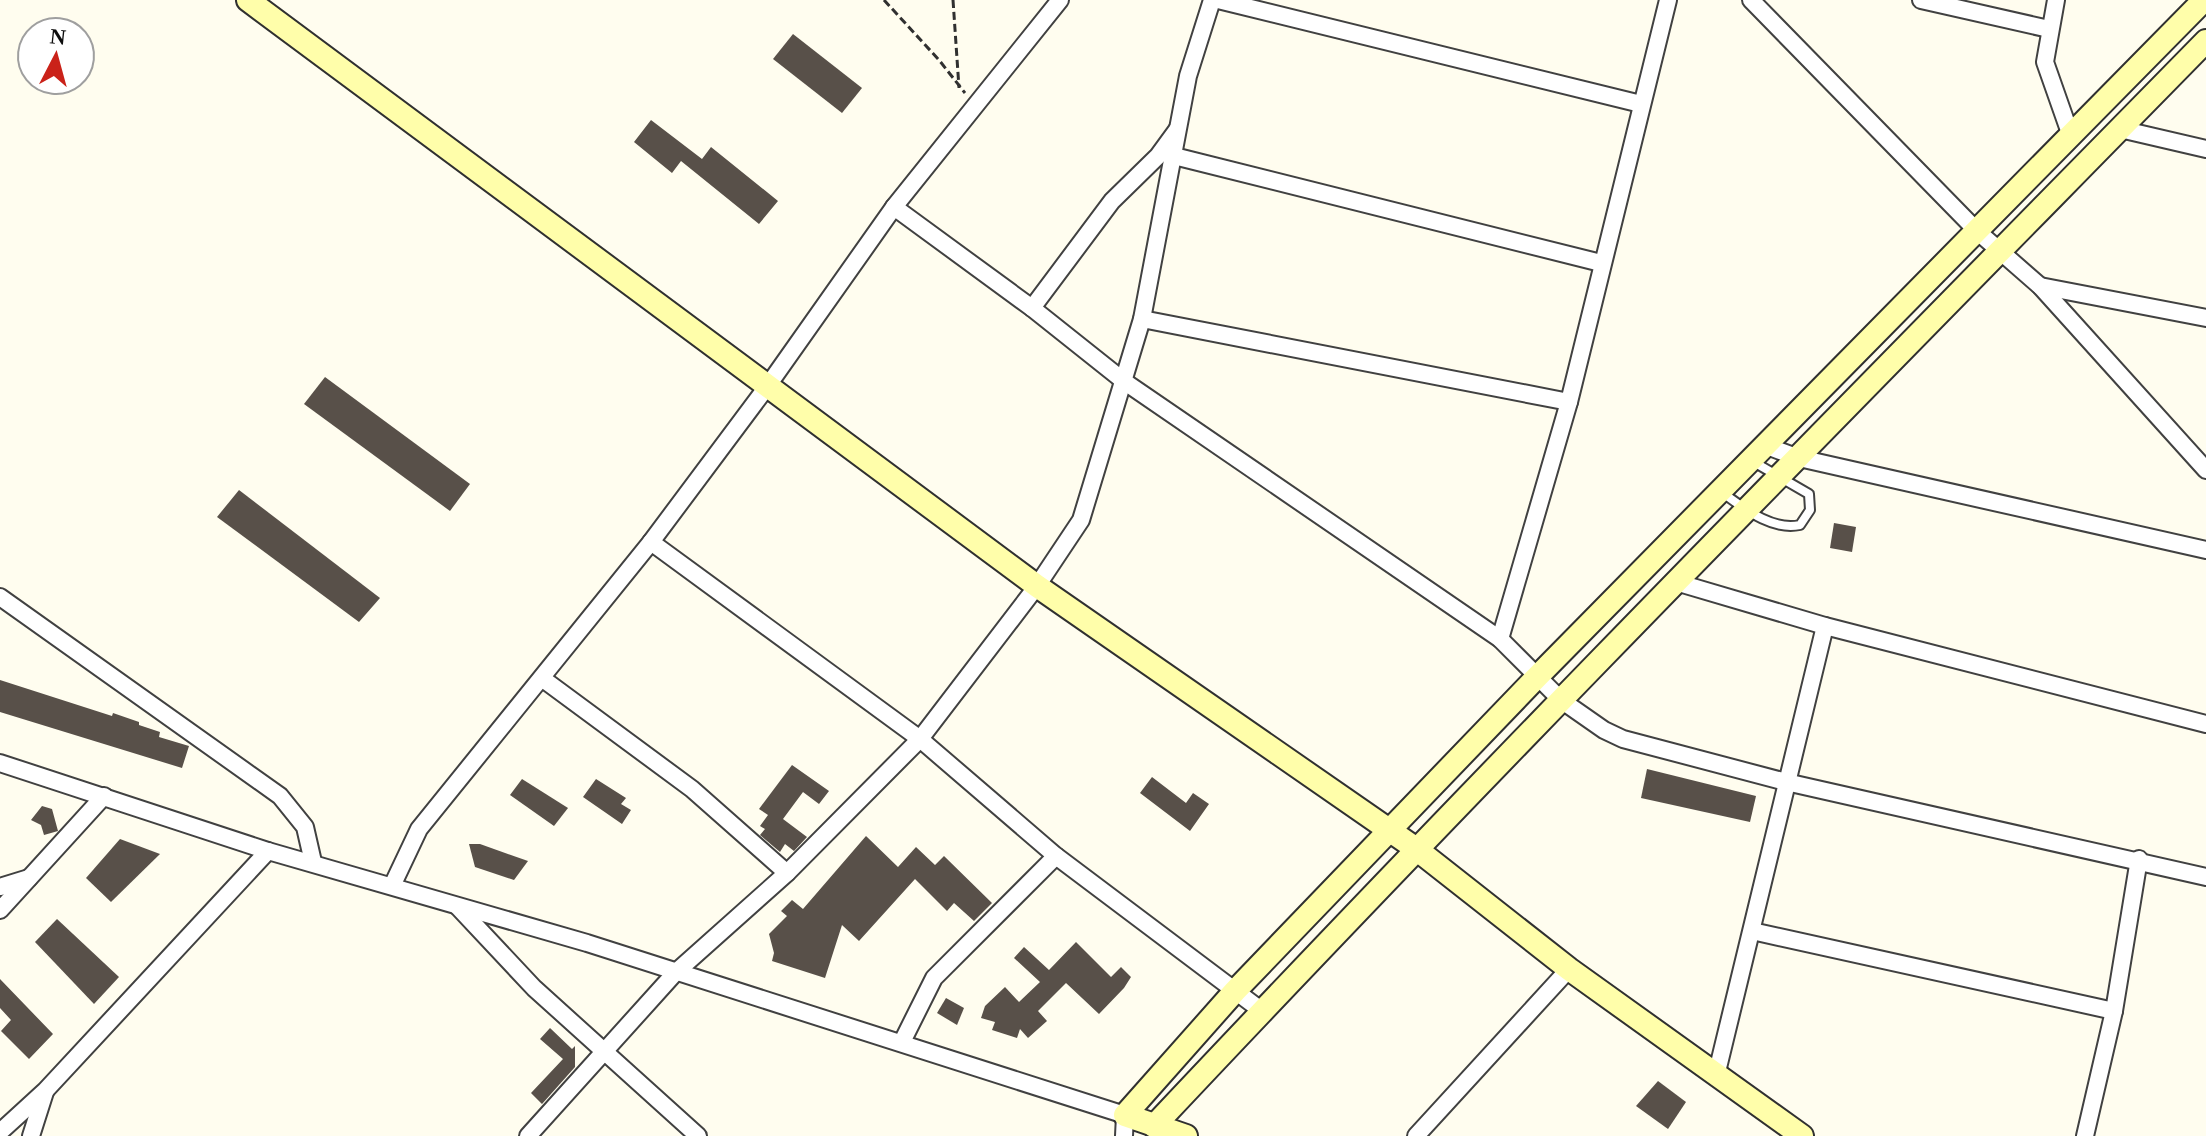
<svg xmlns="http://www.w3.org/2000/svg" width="2206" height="1136" font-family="'Times New Roman',serif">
<rect width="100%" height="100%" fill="#fffdef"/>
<g fill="#585049">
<path d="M 793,34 L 862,88 L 842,113 L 773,59 Z"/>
<path d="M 651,120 L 702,159 L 711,147 L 778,201 L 759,224 L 681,161 L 672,173 L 634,142 Z"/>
<path d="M 325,377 L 470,484 L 450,511 L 304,404 Z"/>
<path d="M 239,490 L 380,598 L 359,622 L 217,517 Z"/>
<path d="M 1834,523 L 1856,527 L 1852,552 L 1830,548 Z"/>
<path d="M 0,680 L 112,716 L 113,713 L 139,722 L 139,725 L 160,732 L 159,737 L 189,746 L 182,768 L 0,712 Z"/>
<path d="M 792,765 L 829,791 L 819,804 L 803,792 L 783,819 L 807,837 L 794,851 L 785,844 L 780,852 L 760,835 L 765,829 L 760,826 L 768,815 L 759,809 Z"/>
<path d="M 1647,769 L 1756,796 L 1750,822 L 1641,798 Z"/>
<path d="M 1152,777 L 1186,803 L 1193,793 L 1209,804 L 1190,831 L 1140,793 Z"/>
<path d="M 522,779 L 568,808 L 554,826 L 510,795 Z"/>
<path d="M 596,779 L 626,798 L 621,804 L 631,810 L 622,824 L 583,797 Z"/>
<path d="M 42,806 L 52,809 L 58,831 L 44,835 L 41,825 L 31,820 Z"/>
<path d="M 866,836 L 898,867 L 916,847 L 935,865 L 944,856 L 992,903 L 974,921 L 954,903 L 947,911 L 915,879 L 859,941 L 842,925 L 825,978 L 772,961 L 774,953 L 769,934 L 787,916 L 781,911 L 792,900 L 803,909 Z"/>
<path d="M 120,839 L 160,854 L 111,902 L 86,878 Z"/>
<path d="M 469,844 L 480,844 L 528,861 L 514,880 L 475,867 Z"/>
<path d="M 57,919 L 119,977 L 94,1004 L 35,942 Z"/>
<path d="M 1076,942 L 1111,977 L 1121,967 L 1131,977 L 1124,988 L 1099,1014 L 1066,983 L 1038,1011 L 1047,1021 L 1028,1038 L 1020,1029 L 1017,1038 L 992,1030 L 995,1022 L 981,1018 L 985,1006 L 1005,987 L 1019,1002 L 1040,982 L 1014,958 L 1024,947 L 1049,970 Z"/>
<path d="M 0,979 L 53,1034 L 29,1059 L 1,1031 L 11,1020 L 0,1008 Z"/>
<path d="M 946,998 L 964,1008 L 957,1025 L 937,1013 Z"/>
<path d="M 550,1028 L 572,1049 L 575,1046 L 575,1067 L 542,1104 L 531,1093 L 563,1059 L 540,1039 Z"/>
<path d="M 1658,1081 L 1686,1102 L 1668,1129 L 1636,1106 Z"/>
</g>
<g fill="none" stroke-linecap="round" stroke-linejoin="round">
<defs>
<path id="lane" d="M 1723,493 C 1745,509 1772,531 1800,525 L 1810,510 L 1809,494 L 1752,461"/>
<g id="street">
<path d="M 1218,0 L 1641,104"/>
<path d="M 1751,0 L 1977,231 L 2040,286 L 2206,470"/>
<path d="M 1921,0 L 2049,29"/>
<path d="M 2056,0 L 2045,62 L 2071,136"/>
<path d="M 2120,129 L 2206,149"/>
<path d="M 1174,156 L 1601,263"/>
<path d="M 894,207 L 1032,308 L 1125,382 L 1500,639 L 1561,700 L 1604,730 L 1623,739 L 1786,782 L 2206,877"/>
<path d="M 2040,286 L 2206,318"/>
<path d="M 1032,308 L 1112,201 L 1158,156 L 1177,130"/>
<path d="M 1142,319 L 1569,402"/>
<path d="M 1764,445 L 1799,458 L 2206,550"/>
<path d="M 651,542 L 920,739 L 1056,856 L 1262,1011"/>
<path d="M 1679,583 L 1825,626 L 2206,724"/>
<path d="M 0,597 L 280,796 L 305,827 L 313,862"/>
<path d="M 1500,639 L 1569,402 L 1668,0"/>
<path d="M 543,679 L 692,789 L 787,873"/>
<path d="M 0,763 L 268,851 L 587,943 L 1125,1115 L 1124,1136"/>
<path d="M 392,886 L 419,829 L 651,542 L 769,384 L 894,207 L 1060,0"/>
<path d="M 0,887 L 29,878"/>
<path d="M 458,907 L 534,988 L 698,1136"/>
<path d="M 0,910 L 104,796"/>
<path d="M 1752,931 L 2114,1011"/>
<path d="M 902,1042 L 934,978 L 1056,856"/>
<path d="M 1716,1076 L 1825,626"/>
<path d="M 0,1132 L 45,1091 L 268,851"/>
<path d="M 31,1136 L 45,1092"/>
<path d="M 528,1136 L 675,973 L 787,873 L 920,739 L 1037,586 L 1081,520 L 1142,319 L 1188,76 L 1212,0"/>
<path d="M 1416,1136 L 1569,969"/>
<path d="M 2085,1136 L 2114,1011 L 2139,859"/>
</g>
<g id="secondary">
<path d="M 248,0 L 1037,586 L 1415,848 L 1569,969 L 1802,1136"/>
<path d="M 1154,1126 C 1499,759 1853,401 2206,41"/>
<path d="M 1186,1136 L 1125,1115 L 1235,991 L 1536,678 L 2204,0"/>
</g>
</defs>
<use href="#lane" stroke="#414141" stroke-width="12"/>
<use href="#street" stroke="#414141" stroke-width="20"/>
<use href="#secondary" stroke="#303030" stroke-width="26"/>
<g stroke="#303030" stroke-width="3" stroke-dasharray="8 4" stroke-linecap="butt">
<path d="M 884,0 L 939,60 L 965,93"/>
<path d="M 953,0 L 959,88"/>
</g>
<use href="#lane" stroke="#fff" stroke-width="8"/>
<use href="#street" stroke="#fff" stroke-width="16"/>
<use href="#secondary" stroke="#fffeaa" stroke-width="22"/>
</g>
<g transform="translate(56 56) rotate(6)"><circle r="38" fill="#ffffff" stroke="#9f9f9f" stroke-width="2"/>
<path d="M0-6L14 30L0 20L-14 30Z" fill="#ca2219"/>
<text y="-12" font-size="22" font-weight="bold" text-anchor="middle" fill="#0e0e0e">N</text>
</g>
</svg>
